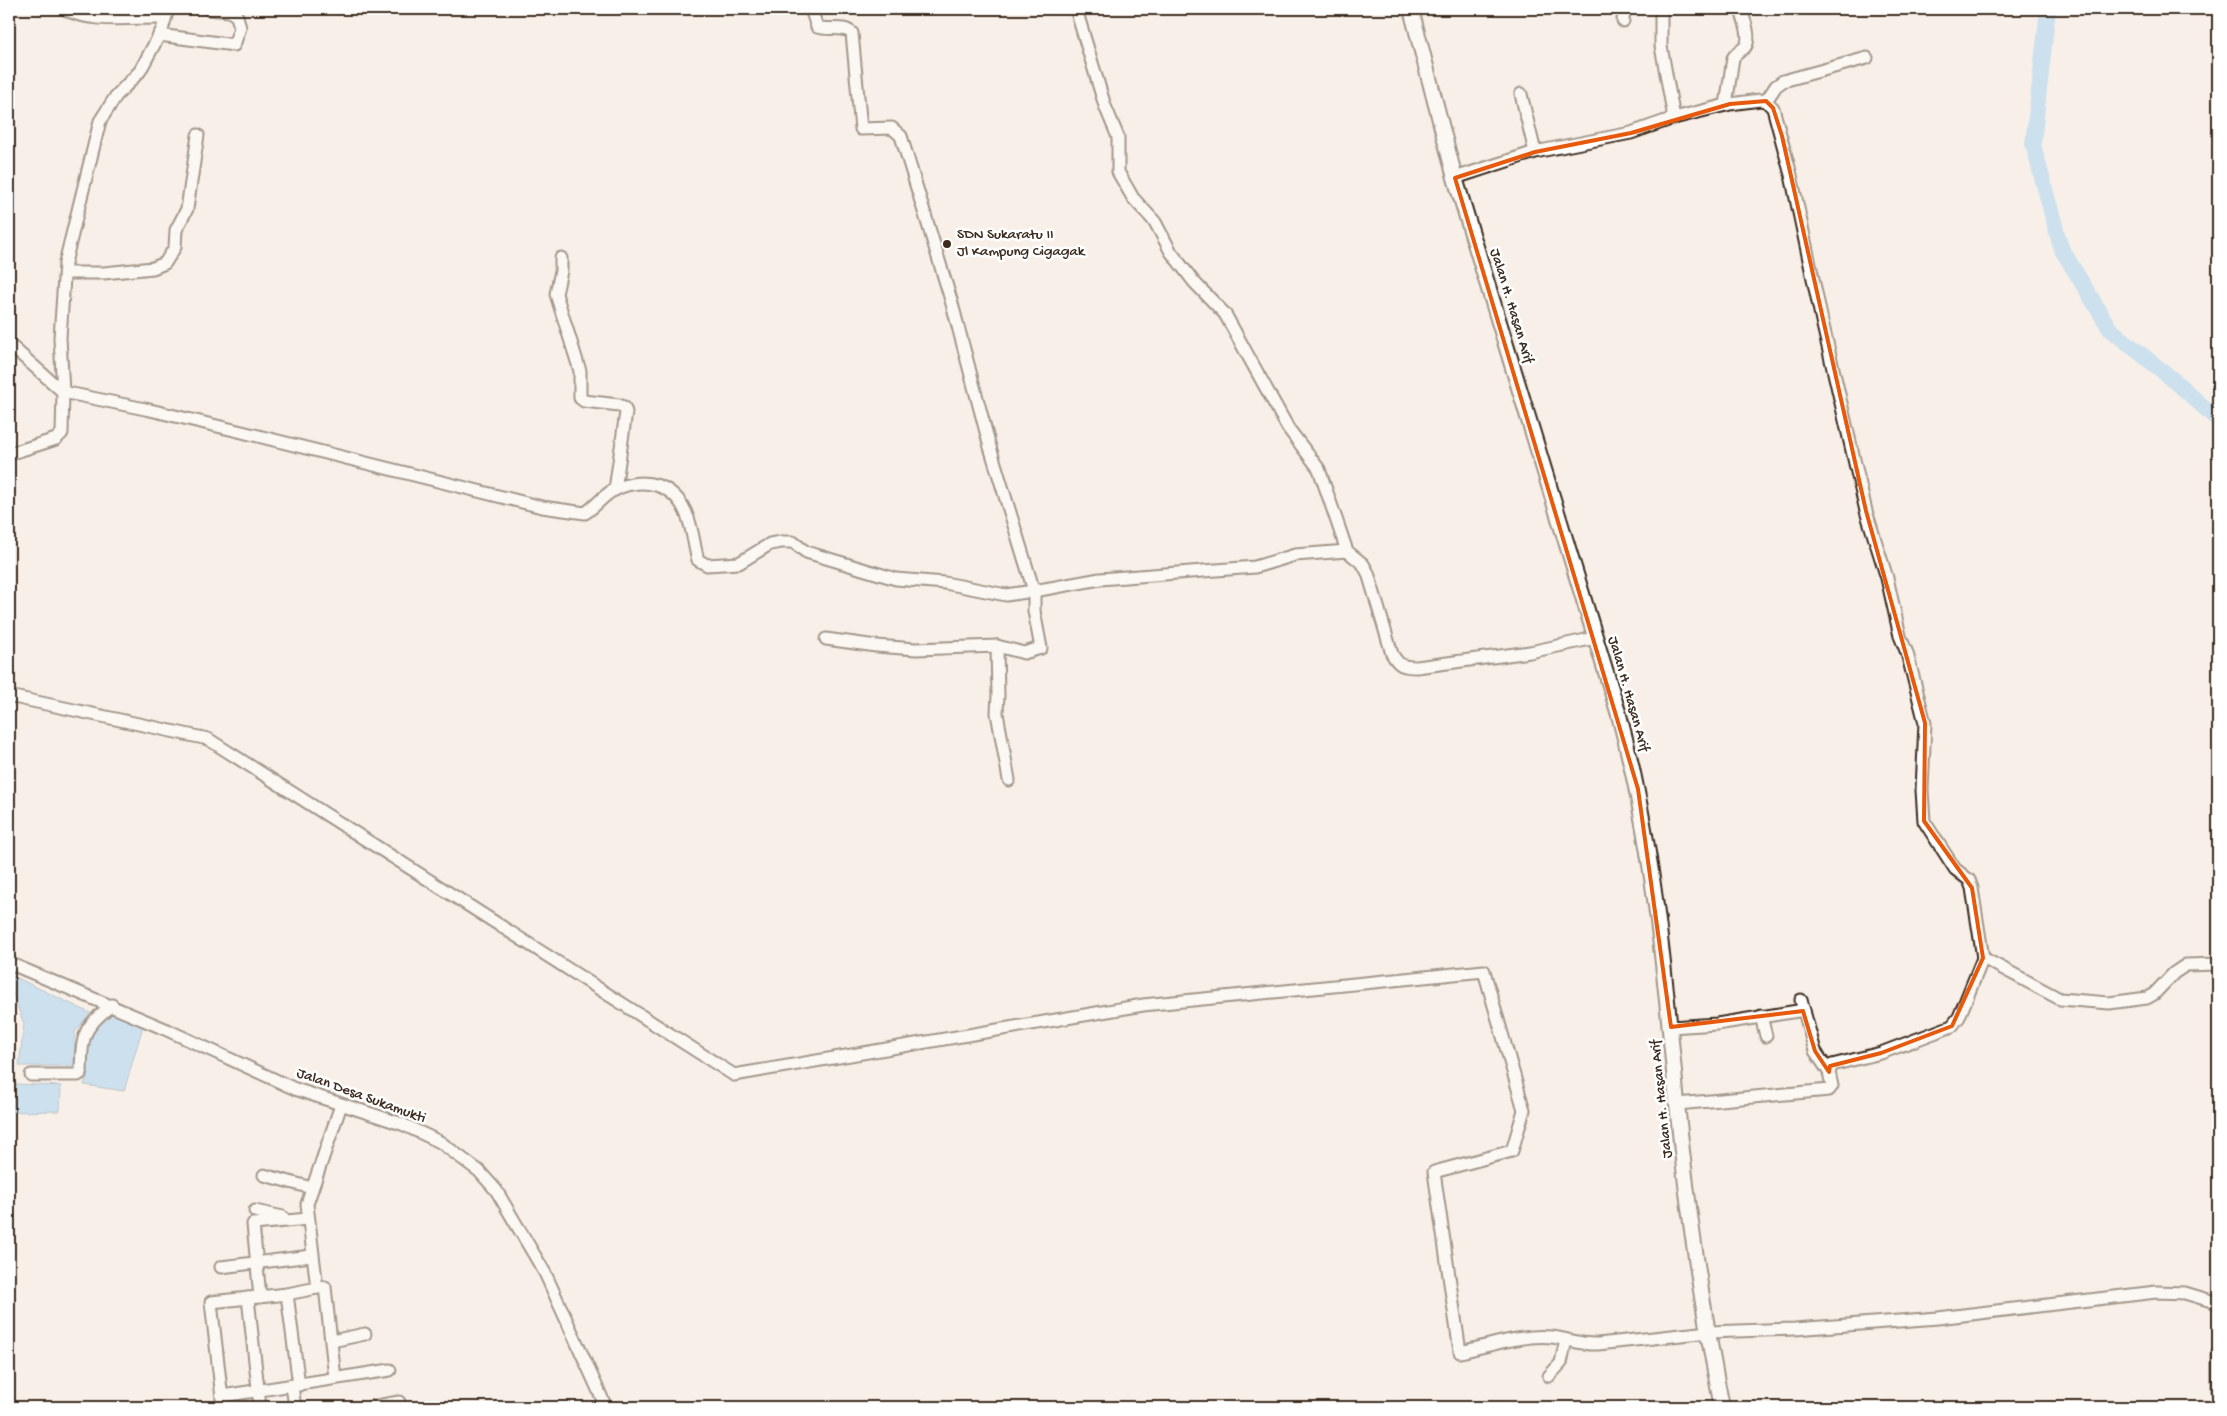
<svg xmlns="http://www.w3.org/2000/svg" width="2227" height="1416" font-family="'Gochi Hand',sans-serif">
<rect width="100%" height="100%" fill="#f8f0e8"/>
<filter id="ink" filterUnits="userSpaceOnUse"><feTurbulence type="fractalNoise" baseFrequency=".02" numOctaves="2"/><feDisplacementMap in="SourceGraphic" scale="10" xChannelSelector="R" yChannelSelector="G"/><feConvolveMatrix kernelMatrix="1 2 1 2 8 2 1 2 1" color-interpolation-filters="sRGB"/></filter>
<g filter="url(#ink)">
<g fill="#9acdf7" stroke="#748ca0">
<path d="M 9,974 L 90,1013 L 75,1032 L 74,1066 L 19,1066 L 24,1024 L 9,984 Z"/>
<path d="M 110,1013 L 143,1026 L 124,1091 L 84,1085 L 88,1072 L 85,1034 Z"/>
<path d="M 16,1084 L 61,1086 L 60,1111 L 11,1112 Z"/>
</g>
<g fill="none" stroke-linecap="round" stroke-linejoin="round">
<path stroke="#9acdf7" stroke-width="16" d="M 2048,9 L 2033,144 L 2061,248 L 2110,329 L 2176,382 L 2218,420"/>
<defs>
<g id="minor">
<path d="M 65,9 C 88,24 137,17 165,18"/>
<path d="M 811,9 L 817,27 C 829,31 843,25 852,33 L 861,129 L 892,128 L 901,136 L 951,300 L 990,447 L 1034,591 L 1100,579 L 1255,567 L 1295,555 L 1347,551"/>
<path d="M 1079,9 L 1078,16 L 1105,106 L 1118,137 L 1118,172 L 1133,198 L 1155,222 L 1171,252 L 1194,282 L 1225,314 L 1288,428 L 1319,469 L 1347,551 L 1363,564 L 1368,573 L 1392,654 C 1399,666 1403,667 1417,667 L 1530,652 L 1595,638"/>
<path d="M 1661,9 L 1661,46 L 1674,118"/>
<path d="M 1623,21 L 1624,9"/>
<path d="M 159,35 L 234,45 L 240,28 L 237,16 L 229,11 L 208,9"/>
<path d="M 1521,94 L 1535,152"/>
<path d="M 1766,101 L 1776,86 L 1783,81 L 1867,58"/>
<path d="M 1726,105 L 1733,58 C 1736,53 1741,51 1745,47 C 1752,39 1744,18 1740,9"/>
<path d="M 1455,178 L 1535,152 L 1631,133 L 1674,118 L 1730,104 L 1760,100 L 1766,101 L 1773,108 L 1791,175 L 1822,321 L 1866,511 L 1887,578 L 1900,636 L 1907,653 L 1925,723 L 1922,790 L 1924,821 L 1955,869 L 1969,880 L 1972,888 L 1983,958 L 1959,1017 L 1952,1026 L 1881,1053 L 1832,1065 L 1829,1072 L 1832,1086 L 1829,1090 L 1677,1104"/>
<path d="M 561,258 L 561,271 L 556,294 L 580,371 L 580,398 L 584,401 L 619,405 L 624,407 L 626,412 L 615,490"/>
<path d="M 65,273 L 104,273 L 153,268 L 165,263 L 175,247 L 176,230 L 187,209 L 198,135"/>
<path d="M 9,344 L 63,392 L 150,410 L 238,431 L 542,507 L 585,513 C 595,507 602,497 612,491 C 643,475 676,483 688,518 C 693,531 694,546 698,560 L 707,565 L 739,563 L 770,544 L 781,542 L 793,542 L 806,552 L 896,579 L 945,583 L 1006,595 L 1034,591 L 1034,611 L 1041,648 L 1024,653 L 997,646 L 998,695 L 997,713 L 1009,780"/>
<path d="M 9,454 L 56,439 L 62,433 L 63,392 L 60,338 L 65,263 L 100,121 L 116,96 L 140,71 L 162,30 L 168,9"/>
<path d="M 826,639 L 876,646 L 916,649 L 997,646"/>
<path d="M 9,696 L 208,739 L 734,1075 L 1143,1005 L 1484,971 L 1524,1110 L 1512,1151 L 1434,1172 L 1460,1352 C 1489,1346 1522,1334 1552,1337 C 1568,1339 1582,1345 1598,1344 L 1709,1332 L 1795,1329 L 1938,1318 L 2156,1292 L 2185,1293 L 2218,1303"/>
<path d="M 1983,958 L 2060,999 L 2109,1003 L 2147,998 L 2154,994 L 2174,973 L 2186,965 L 2218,964"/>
<path d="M 9,963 L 165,1029 L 295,1089 L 402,1124 L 440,1142 L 479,1171 L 496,1190 L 545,1273 L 606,1407"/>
<path d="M 1801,1000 L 1815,1051 L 1829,1072"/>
<path d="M 1761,1016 L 1766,1036"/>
<path d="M 1671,1027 L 1717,1024 L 1804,1010"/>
<path d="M 31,1075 L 78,1075 L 81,1073 C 82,1036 82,1028 112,1005"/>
<path d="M 264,1175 L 312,1188"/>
<path d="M 255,1211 L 283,1217"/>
<path d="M 221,1267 L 311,1256"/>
<path d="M 317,1288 L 325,1287 L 335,1378"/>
<path d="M 260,1297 L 253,1224 L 308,1219"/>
<path d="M 248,1298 L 260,1407"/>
<path d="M 332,1341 L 365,1334"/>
<path d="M 2218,1352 L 2218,1391"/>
<path d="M 1549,1376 L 1561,1363 L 1566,1340"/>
<path d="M 299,1385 L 287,1294 L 317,1288 L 307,1204 L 341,1105"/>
<path d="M 292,1386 L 295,1407"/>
<path d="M 222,1396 L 390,1370"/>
<path d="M 223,1407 L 211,1302 L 287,1294"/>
<path d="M 371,1407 L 399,1402"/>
</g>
<path id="major" d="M 1411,9 L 1455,178 L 1619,715 C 1653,842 1665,973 1677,1104 C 1687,1205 1702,1308 1722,1407"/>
</defs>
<use href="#minor" stroke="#3b2a1e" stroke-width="15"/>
<use href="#major" stroke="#3b2a1e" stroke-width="18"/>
<use href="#minor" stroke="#fff" stroke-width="11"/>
<use href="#major" stroke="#fff" stroke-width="14"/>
</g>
</g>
<path d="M0 0H2227V1416H0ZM 1766,101 L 1773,108 L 1782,136 L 1866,511 L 1925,723 L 1924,821 L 1972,888 L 1983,958 L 1952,1026 L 1881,1053 L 1830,1066 L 1829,1072 L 1815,1051 L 1803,1011 L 1671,1027 L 1638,789 L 1455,178 L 1535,152 L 1631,133 L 1730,104 Z" fill="#f8f0e8" fill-opacity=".55" fill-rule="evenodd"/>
<path fill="none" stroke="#e8590c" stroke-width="4" stroke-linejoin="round" d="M 1766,101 L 1773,108 L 1782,136 L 1866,511 L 1925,723 L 1924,821 L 1972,888 L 1983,958 L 1952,1026 L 1881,1053 L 1830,1066 L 1829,1072 L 1815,1051 L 1803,1011 L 1671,1027 L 1638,789 L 1455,178 L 1535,152 L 1631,133 L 1730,104 Z"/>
<circle fill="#3b2a1e" stroke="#fff" stroke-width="2" cx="947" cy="244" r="5"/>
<g text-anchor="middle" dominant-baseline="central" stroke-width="5" stroke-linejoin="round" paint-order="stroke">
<g font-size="15" fill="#3b2a1e" stroke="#fff" text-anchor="start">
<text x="957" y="235">SDN Sukaratu II<tspan x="957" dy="17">Jl Kampung Cigagak</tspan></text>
</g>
<g font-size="15" fill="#3b2a1e" stroke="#fff">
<text transform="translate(1511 306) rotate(73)">Jalan H. Hasan Arif</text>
<text transform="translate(1628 694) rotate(74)">Jalan H. Hasan Arif</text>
<text transform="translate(361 1096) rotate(20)">Jalan Desa Sukamukti</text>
<text transform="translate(1662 1099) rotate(-96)">Jalan H. Hasan Arif</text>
</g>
</g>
<rect width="2227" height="1416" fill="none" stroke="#fff" stroke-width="30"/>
<rect x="15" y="15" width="2197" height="1386" fill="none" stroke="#3b2a1e" stroke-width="2" filter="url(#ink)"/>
</svg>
